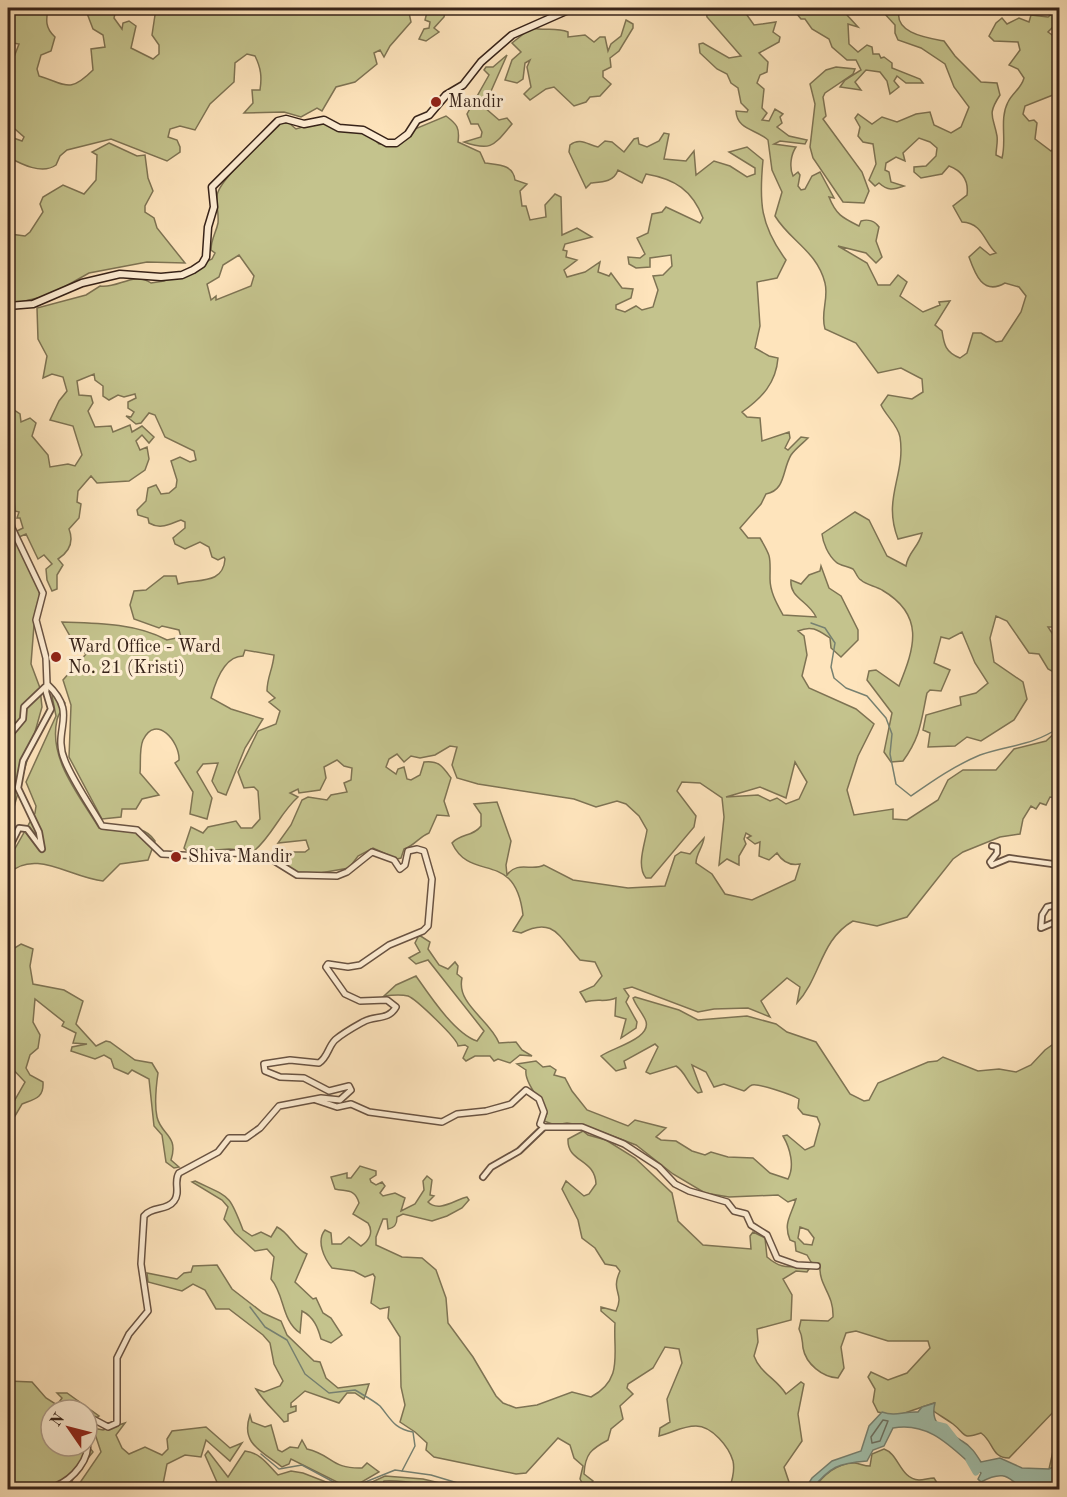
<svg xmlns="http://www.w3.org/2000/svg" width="1067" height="1497" font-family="'Old Standard TT',serif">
<rect width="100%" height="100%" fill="#fee4bc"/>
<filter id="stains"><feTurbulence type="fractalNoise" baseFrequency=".00333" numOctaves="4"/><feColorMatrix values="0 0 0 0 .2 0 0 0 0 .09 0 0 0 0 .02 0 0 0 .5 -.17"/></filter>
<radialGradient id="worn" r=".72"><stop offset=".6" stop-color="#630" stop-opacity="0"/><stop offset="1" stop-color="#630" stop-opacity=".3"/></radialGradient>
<g fill="#c4c38d" stroke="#7e7353" stroke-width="1.5" fill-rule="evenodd">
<path d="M 8,8 L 48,8 C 46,20 45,28 55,37 L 51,51 L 41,55 L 37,69 L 39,76 C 66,84 69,94 93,70 L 91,49 L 105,47 L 103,35 L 93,29 L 85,8 L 130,8 L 116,9 L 114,18 L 122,29 L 123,23 L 129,21 L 136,26 L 131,48 L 153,59 L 159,54 L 159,45 L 152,35 L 155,15 L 160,9 L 168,14 L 170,8 L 408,8 L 411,22 L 390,46 L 384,57 L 380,50 L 374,53 L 377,64 L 355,82 L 336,87 L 322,111 L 317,108 L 301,117 L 284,112 L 244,113 L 253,103 L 252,90 L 260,90 C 262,77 261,68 255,56 L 247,54 L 235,63 L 234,82 L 210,104 L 195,130 L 180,126 L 170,129 L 168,137 L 177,140 L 180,147 L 180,152 L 167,161 L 111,139 L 67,150 L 60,156 L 56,165 C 42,175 21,164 8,157 L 8,136 L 22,141 L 24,137 L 8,123 L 8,76 L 13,71 L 12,62 L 19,44 L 8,42 Z"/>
<path d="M 428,8 L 450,8 L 446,9 L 444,17 L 434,28 L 439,32 L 426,41 L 419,39 L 424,29 L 429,28 L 430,22 L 425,20 Z"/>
<path d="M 709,8 L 742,8 L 754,25 L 776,22 L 773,32 L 780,37 L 779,42 L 759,53 L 768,62 L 767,72 L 760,75 L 757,83 L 764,89 L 762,108 L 767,113 L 762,120 L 769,121 L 775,109 L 783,114 L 780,117 L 782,123 L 777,127 L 789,136 L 807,140 L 805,144 L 780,141 L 774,144 L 796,147 C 791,154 789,167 793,176 L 798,172 L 800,175 L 798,186 L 801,190 L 805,189 L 812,176 L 820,172 L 834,198 L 829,197 C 836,215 843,218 859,226 L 861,221 C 868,219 875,221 879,227 L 876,241 L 882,257 L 876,263 L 866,253 L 838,246 L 867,263 L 878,285 L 890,285 L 898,275 L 907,282 L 900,296 L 923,312 L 940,305 L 939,302 L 950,301 L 935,325 L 942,331 C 944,344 945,352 960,358 L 967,353 L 973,333 L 981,333 L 996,342 L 1002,341 L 1021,312 L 1026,296 L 1019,287 L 1005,283 C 983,296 975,274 969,257 L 980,247 L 990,255 L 996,253 C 984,242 983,223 962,222 L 953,206 L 967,195 C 969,180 962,171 949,166 L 942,174 L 921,178 L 914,172 L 914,167 L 926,166 L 936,156 L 937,148 L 930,142 L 919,138 L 903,153 L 905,161 L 896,157 L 886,163 L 885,170 L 889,172 L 891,182 L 904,186 C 893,190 888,191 879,183 L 875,186 L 869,180 L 876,164 L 873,144 L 863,142 L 858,136 L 860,127 L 855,118 L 858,114 L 872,124 L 882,117 L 897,122 L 916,114 L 930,112 L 934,125 L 951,133 L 961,127 L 969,107 L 954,87 L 945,64 L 921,48 L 898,40 L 895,33 L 895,25 L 883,12 L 882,8 L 910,8 L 906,11 L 900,8 C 891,33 928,38 944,41 L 955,56 L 981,82 L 997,83 L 1000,95 C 987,115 993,115 997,136 C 998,142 996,149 996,155 L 1002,158 C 1007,140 999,119 1008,102 C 1013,92 1021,89 1024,78 L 1018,69 L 1009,65 L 1020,50 L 1018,42 L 994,41 L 989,36 L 996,23 L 1002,18 L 1007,24 L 1019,18 L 1029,22 L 1031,15 L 1048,17 L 1055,12 L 1059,16 L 1059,21 L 1048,32 L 1059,40 L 1059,113 L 1056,109 L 1059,104 L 1053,95 L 1025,106 L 1023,114 L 1029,121 L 1034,120 L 1037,123 L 1035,139 L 1051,151 L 1059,144 L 1060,627 L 1048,627 L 1056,639 L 1059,675 L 1048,669 L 1039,654 L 1029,653 L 1007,621 L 996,616 L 990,638 L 994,662 L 1023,682 L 1027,699 L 1014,720 L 981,741 L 967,737 L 955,746 L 928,747 L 930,733 L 923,730 L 926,715 L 961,705 L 960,697 L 976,693 L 988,683 L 975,663 L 962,632 L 949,639 L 941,637 L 934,663 L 950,670 L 941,691 L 930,690 L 927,693 C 921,721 921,736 903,761 L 891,762 L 884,752 L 892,713 L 867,680 L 869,671 L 876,670 L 899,686 C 915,647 925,615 882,590 C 876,586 866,585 861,580 C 857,578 856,572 853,569 C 848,566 840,566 836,562 C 828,555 823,543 822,534 L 855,512 L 869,520 L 887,556 L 906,566 C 908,552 919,547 922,533 L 898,539 C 882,498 906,475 900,437 C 898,425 886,416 881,405 L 888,395 L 912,399 L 923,392 L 922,379 L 901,368 L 878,373 L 856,343 L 825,329 C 820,313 829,299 825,283 C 817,251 790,241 775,216 L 782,192 L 772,170 L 768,140 C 756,129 737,130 736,111 L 747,112 L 748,110 L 741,103 L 738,88 L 731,83 L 727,74 L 717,69 L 700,53 L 699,44 L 703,43 L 729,58 L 741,56 L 707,17 L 706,11 Z"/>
<path d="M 792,8 L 853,8 L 848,9 L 847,15 L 858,27 L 848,24 L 849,44 L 858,52 L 867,45 L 872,47 L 873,54 L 879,54 L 881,58 L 884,57 L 892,63 L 892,68 L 920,79 L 923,83 L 906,83 L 897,76 L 894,81 L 899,87 L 890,94 L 887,81 L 880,72 L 866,70 L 855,82 L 861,90 L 840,87 L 845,80 L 861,70 L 856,60 L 847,60 L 832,47 L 829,39 L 812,29 L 805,19 L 801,19 Z"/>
<path d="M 626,20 L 633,24 L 633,28 L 619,51 L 610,58 L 611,67 L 603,71 L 603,77 L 611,84 L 600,96 L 590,97 L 586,102 L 574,106 L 554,87 L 546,89 L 530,100 L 524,94 L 531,87 L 527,67 L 530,60 L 525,63 L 523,79 L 517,83 L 505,80 L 512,60 L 521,52 L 512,43 L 531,28 C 546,31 556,27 568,32 L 568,37 L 585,35 L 594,42 L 600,37 L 605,37 L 608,51 L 611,44 L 621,36 Z"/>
<path d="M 507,55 L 484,107 L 499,120 L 507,118 L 512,124 C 494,145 492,152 464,142 L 481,137 L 482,132 L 478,124 L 471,124 L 467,114 L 489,75 L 484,70 L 486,67 L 493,67 Z"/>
<path d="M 836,67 L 855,69 L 853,74 L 825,93 L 823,97 L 826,116 L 823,119 L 862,172 L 869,191 L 864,203 L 843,202 L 813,158 L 810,147 L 815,104 L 810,84 L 826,70 Z"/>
<path d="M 446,116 C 457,124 460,128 458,142 L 480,152 L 485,163 C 498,165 513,164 515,180 L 527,184 L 520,191 L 522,206 L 526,206 L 530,220 L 546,217 L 545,205 L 555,194 L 561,197 L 562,235 L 577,228 L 592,237 L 565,244 L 563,250 L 567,251 L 566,257 L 577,260 L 564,270 L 567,277 L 585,272 L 600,262 L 598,272 L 609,276 L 611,273 L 622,288 L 633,289 L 631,298 L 616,305 L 616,309 L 625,312 L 636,306 L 642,310 L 653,307 L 658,290 L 653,276 L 663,275 L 672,266 L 671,255 L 650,258 L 650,267 L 636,268 L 629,264 L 628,257 L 640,258 L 645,254 L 637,238 L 648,233 L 652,214 L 662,212 L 666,207 L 700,223 L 703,218 C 692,190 675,179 646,174 L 642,183 L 618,170 C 614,182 602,182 591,183 L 586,188 L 569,152 L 570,145 C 580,137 588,145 598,147 L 605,141 L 612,142 L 624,152 L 634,139 L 638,138 L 639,144 L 647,147 L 659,141 L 664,133 L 669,134 L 664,159 L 686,161 L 694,151 L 696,175 L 714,161 L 730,166 L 747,177 L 755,174 L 755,168 L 729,152 L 747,147 L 763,160 C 759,202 760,225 786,260 L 777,278 L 757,282 L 760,326 L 755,348 L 769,356 L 778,358 C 776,383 762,398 742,412 L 747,417 L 760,418 L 762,441 L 789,432 L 790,438 L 785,448 L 788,450 L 801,437 L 808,438 C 803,443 795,449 791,455 C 782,470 786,490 766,494 L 761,504 L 740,528 L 748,538 L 760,538 C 772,558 770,557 770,579 C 770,592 777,604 783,615 L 816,617 C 809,601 789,598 791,580 L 801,584 L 809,575 L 820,571 L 821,566 L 829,588 L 841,596 L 858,630 L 858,640 L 841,657 L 831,648 L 830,638 C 818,630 812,625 798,631 L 804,636 L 807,655 L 802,676 L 809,688 L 856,709 L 874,724 L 858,756 L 847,790 L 854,815 L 893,809 L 893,819 L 907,820 L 938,800 L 948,780 L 963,770 L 996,770 L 1014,749 L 1046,741 L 1059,729 L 1059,767 L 1053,775 L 1054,780 L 1059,783 L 1059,798 L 1050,797 L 1046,805 L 1040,803 L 1036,809 L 1031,806 L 1023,819 L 1020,834 L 1000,837 L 963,852 L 953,859 L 907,917 L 877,926 L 853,921 C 820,940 821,977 797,1003 L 800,987 L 787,978 L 761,1001 L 770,1017 L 748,1008 L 714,1009 L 698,1012 L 632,987 L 624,989 L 629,996 L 626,1002 L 637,1022 L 636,1028 L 621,1038 L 626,1019 L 615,1016 L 616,998 C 605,1003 597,998 586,1002 L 580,992 L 594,986 L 602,976 L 595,962 L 580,960 C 559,937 554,916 521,933 L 513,931 L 523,915 C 515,848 471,884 452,843 C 461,833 473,837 481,826 L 481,814 L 474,804 L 497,802 L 511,841 L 506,865 L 507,875 C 518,860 532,872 544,865 L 573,880 L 628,888 L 665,886 L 675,856 L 681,852 L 690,854 L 704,838 C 703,847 696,854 696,863 L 712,874 L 725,894 L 752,900 L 795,880 L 800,864 C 789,866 782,861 777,853 L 769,860 L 759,856 L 760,842 L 755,844 L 747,838 L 751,836 L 746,833 L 744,839 L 746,844 L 739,856 L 739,865 L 727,859 L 719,865 L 724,817 L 722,798 L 700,783 L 682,782 L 677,791 L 696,816 L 694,827 L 651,878 L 646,878 C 636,866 645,844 647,830 L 639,816 L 626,804 L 617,801 L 596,807 L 574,799 L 478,784 L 457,778 L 452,765 L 457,747 L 450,746 L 435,755 L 420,758 L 411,756 L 404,762 L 397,754 L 389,759 L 386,767 L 396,774 L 398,769 L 404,767 L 407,779 L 411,780 L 420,775 L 424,762 C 439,760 443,767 451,778 L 444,801 L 449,816 L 437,815 L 429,833 C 419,837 414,846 404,849 L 401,858 L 397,859 L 373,848 L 358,856 L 349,868 L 320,873 L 292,872 L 269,857 L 285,852 L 305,852 L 309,849 L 306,840 L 278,843 L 291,825 L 302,800 L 308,797 L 327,800 L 331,795 L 347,792 L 344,783 L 351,780 L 352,768 L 344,766 L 337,760 L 324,767 L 326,778 L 320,790 L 299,793 L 298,789 L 290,793 L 298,797 C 280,813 272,836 254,851 L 229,849 L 188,852 L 184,848 L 191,827 L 203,833 L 208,827 L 236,821 L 241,828 L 252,828 L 260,819 L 258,791 L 254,787 L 244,788 L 238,772 L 258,731 L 276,724 L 280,711 L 269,702 L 275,698 L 267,691 C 267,677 273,669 274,655 L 245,650 L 243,656 C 224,656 215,683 211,698 L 231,709 L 263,719 L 245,748 L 226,795 L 218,792 L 212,781 L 218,763 L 203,764 L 197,772 L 212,798 L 207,819 L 190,814 L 193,792 L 175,763 L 179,760 C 180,742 156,713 143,740 C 139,749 141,764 140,773 L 159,795 L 142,799 L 136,809 L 122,809 L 121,817 L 102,819 L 69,757 L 71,705 L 63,680 L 86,654 L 74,643 L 62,622 C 96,623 136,623 167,640 L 181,637 L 179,630 L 162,626 L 159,628 L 134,619 L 130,605 L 134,591 L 146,590 L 164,576 L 176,576 L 178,584 C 196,578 223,586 225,559 L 224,557 L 218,560 L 212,557 L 209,547 L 200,542 L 185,549 L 175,544 L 173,538 L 185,528 L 185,522 L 181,520 C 169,524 161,530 149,523 L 148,518 L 138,515 L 137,510 L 146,501 L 148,488 L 156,485 L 161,494 L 169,493 L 176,487 L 177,480 L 171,461 L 180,457 L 190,462 L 196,460 L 194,451 L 165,437 L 155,415 L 149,413 L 141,423 L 136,424 L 126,416 L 131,417 L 134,412 L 128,408 L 128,402 L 136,398 L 135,394 L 124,397 L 118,395 L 109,400 L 103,396 L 103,386 L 95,380 L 94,374 L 77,381 L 79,395 L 91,396 L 93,403 L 88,411 L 95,427 L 111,426 L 113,432 L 130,425 L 132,432 L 142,426 L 154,437 L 149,443 L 142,435 L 136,441 L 140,450 L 147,447 L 149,459 L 145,470 L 129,481 L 97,483 L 91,476 L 78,491 L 77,502 L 81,504 L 79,518 L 69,529 C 74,542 69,552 58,559 L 63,565 L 57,575 L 57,589 L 52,591 L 47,580 L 46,569 L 52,564 L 44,555 L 38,559 L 26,534 L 19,537 L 17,531 L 23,528 L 20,518 L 17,518 L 19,512 L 15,511 L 14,499 L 8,500 L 8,494 L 12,488 L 8,481 L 8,406 L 20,414 L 21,422 L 30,418 L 36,423 L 32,436 L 48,455 L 50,467 L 68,464 L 75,466 L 82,455 L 73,426 L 50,420 L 59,401 L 67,391 L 63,377 L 52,374 L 43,378 L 47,356 L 38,339 L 37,308 L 86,295 L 100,286 C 118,289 133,271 151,283 L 164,281 L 212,259 L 215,253 L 211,250 C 211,239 216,233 218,223 C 219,214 216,205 217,196 C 218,180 268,137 280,123 L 289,123 L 296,129 L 322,121 L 368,133 L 379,144 L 400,144 L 410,131 ZM 239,255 L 254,276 L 251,286 L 216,300 L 216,296 L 211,300 L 207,284 L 219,277 L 223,265 ZM 795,762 L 807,782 L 799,799 L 786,804 L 777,798 L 770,801 L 758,795 L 726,797 L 760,787 L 786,798 Z"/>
<path d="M 109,143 L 137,156 L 145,155 L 148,178 L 153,191 L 145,206 L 145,212 L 154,218 L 157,228 L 185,263 L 147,262 L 89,273 L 50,295 L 8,305 L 8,230 L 10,234 L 25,236 L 30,232 L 43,212 L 40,204 L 43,197 L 63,185 L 84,194 L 96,180 L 97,155 L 92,152 Z"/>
<path d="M 8,526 L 38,582 L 40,599 L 35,612 L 31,664 L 40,688 L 42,707 L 14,807 L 13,835 L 8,845 Z"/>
<path d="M 55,691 L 65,703 C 63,709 58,714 57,720 C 48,759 80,796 99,828 C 119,834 141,820 155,841 L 148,860 L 120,864 L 103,881 C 71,878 35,848 8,874 L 8,861 L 35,813 L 36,806 L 26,782 L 56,716 L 52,696 Z"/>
<path d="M 419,935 L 430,942 L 428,949 L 439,965 L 448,969 L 455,962 L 458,966 L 457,974 L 462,978 C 456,1004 490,1020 499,1043 L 516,1042 L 522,1050 L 532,1056 L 520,1055 L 510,1063 L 498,1059 L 494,1061 L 490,1056 L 475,1056 L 466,1061 L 463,1058 L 468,1047 L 465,1045 L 458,1046 C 458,1039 416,999 408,996 C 400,994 392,995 384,996 L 396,985 L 416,976 C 430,996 455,1034 477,1041 L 484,1031 L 428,960 L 416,964 L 409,958 L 420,952 L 415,943 Z"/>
<path d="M 21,944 L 33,949 L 30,966 L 33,984 L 64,990 L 83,1001 L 76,1024 L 96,1046 L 106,1041 L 110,1042 L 135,1060 L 152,1063 L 158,1073 C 156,1087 154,1103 157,1117 C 161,1135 179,1135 171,1160 L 179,1167 L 174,1168 L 166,1162 L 162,1135 L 154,1126 L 149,1079 L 132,1070 L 128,1074 L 114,1068 L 111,1059 L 104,1055 L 95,1059 L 71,1051 L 72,1047 L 87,1044 L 73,1043 L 76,1033 L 62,1026 L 64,1022 L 35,999 L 33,1022 L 40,1035 L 38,1048 L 30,1055 L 26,1068 L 30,1075 L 43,1082 C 44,1098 35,1099 22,1104 L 15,1116 L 8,1122 L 8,1112 L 25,1082 L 8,1064 L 8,952 Z"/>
<path d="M 635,997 L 679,1010 L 698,1020 L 747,1016 L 776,1024 L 787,1032 L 816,1042 L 850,1094 L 864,1101 L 869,1100 L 878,1083 L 928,1062 L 937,1061 L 943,1057 L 978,1071 L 999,1069 L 1016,1072 L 1031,1065 L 1045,1050 L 1059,1040 L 1060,1405 L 1009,1458 C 991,1458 994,1442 981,1433 C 961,1440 966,1434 953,1424 C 946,1419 939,1415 932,1410 L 934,1403 L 896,1416 L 878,1412 L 873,1402 L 875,1389 L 868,1377 L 871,1372 L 888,1380 L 907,1373 L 930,1348 L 928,1341 L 888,1341 L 856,1331 L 846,1333 L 841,1347 L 844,1368 L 838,1378 C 822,1377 806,1364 803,1348 C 802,1340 803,1337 799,1329 L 801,1320 L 828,1321 L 833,1317 C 834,1294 819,1286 820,1267 L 811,1262 L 807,1255 L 796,1251 L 795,1242 L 790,1240 C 783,1223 791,1216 796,1199 L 788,1202 L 778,1195 L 729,1197 L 705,1193 L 673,1174 L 636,1145 L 586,1126 L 567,1123 L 555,1125 L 544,1121 L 547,1113 C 541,1101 524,1082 526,1070 L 517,1064 L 536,1061 L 543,1067 L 550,1066 L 556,1070 L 554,1075 L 565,1078 L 572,1091 L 587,1110 L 628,1126 L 635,1120 L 666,1128 L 656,1137 L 661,1140 L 676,1141 L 692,1151 L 705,1155 L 711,1152 L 728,1157 L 753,1158 L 770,1173 L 788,1179 C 795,1166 790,1148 783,1136 L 787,1135 L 805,1150 L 814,1146 L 820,1124 L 817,1117 L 803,1114 L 798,1108 L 799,1099 C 793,1095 758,1083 752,1085 C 749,1086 747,1089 744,1091 L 724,1084 L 714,1087 L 706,1072 L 692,1065 L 702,1092 L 698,1093 C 687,1084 686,1072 676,1066 L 650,1074 L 646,1072 L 658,1047 L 655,1044 L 624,1061 L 626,1068 L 616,1071 L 601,1056 C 611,1048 655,1038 645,1019 C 641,1011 636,1006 633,998 ZM 800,1227 L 808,1230 L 814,1238 L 812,1245 L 804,1244 L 798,1238 Z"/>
<path d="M 583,1131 L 588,1135 L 606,1140 L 635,1158 L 672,1193 L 678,1221 L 703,1245 L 751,1249 L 750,1236 L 753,1232 L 765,1238 L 767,1257 C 787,1274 793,1262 809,1269 L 807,1272 L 796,1271 L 783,1279 L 792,1295 L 791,1320 L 757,1329 L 758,1342 L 754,1356 C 760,1373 777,1379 786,1394 L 801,1382 L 804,1384 L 798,1414 L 802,1441 L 784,1467 L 790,1485 L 785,1489 L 729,1489 C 732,1481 735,1470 733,1461 C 729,1447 712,1426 696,1426 C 682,1426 672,1433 659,1436 L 660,1428 L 670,1422 L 667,1399 L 682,1363 L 679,1349 L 665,1347 L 653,1368 L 628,1384 L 627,1388 L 633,1394 L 620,1406 L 623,1419 L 611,1429 L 608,1440 C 591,1449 585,1454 584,1474 L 593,1481 L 588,1489 L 585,1488 L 580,1479 L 583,1466 L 574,1458 L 570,1445 L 558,1438 L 526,1473 L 516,1474 L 434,1457 L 426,1450 L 427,1443 L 415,1432 L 400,1422 L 405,1405 L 401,1387 L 400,1337 L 388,1318 L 389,1307 L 380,1309 L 371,1303 L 375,1277 L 373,1274 L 365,1277 L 354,1271 L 332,1268 C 324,1258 316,1241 325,1230 L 331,1233 L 332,1244 L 341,1244 L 349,1237 L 361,1246 C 369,1241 374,1232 368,1223 L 353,1214 L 359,1203 C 355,1188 346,1192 335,1189 L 331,1177 L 347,1173 L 347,1178 L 351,1178 L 360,1166 L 376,1171 L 376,1175 L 370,1179 L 371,1182 L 376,1185 L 382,1182 L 385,1186 L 380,1193 L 383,1196 L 395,1193 L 405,1198 L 401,1211 L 415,1204 L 424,1190 L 423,1181 L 427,1176 L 432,1180 L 430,1195 L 434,1196 L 428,1202 C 439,1213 456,1199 467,1197 L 469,1200 L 462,1208 L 447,1216 L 432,1221 L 403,1214 L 397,1217 C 397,1224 395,1228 388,1229 L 387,1219 L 383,1219 L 376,1237 L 376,1245 L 402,1257 L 422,1258 L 436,1270 L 446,1298 L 448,1323 L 473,1357 L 496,1396 L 503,1403 L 516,1408 L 537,1405 L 572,1392 L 591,1397 C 624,1379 613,1354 615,1323 L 601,1311 L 601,1307 L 616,1311 C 625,1292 610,1293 620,1271 L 616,1266 L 605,1264 L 595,1248 L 582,1238 L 578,1220 L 562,1189 L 566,1181 L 584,1196 L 589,1194 L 596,1184 C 595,1158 567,1163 568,1139 Z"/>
<path d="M 195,1181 C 230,1198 229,1193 243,1230 L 252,1236 L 261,1232 L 271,1237 L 277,1227 C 290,1233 294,1249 307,1254 L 295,1282 L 313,1299 L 316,1298 L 323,1313 L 331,1318 L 342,1335 L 331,1343 L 321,1339 C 318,1328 314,1317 302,1311 L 300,1333 C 281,1320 285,1295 271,1279 L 274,1257 L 267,1249 L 255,1251 L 235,1233 L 224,1219 L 228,1207 L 222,1200 L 192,1182 Z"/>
<path d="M 217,1265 L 232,1289 L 263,1313 L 281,1321 L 287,1335 L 314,1361 L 320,1362 L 326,1378 L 338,1388 L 369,1384 L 364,1399 L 355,1393 L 347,1393 L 339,1403 L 305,1391 L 291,1403 L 291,1407 L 296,1406 L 296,1411 L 288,1414 L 288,1421 L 284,1422 C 275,1411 264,1402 256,1389 L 264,1392 L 280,1386 L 283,1381 L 274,1364 L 270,1343 L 263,1335 L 229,1309 L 216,1309 L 205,1290 L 193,1284 L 182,1291 L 148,1282 L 147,1273 L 177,1279 L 184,1273 L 191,1272 L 193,1266 Z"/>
<path d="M 8,1381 L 32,1382 L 46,1398 L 57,1405 L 62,1398 L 57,1393 L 67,1393 L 99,1416 L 87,1424 L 87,1410 L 51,1410 L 51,1446 L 87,1444 L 93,1452 L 75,1474 L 69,1489 L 8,1489 Z"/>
<path d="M 250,1415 L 252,1422 L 265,1427 L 271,1425 L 278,1450 L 282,1452 L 290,1447 L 298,1448 L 302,1440 L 307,1449 C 333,1455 331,1469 362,1468 L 367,1463 L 379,1472 L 360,1483 L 341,1484 L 291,1459 L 289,1464 L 282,1467 C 262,1451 240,1444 250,1415 Z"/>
<path d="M 125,1423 L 116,1435 L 122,1448 L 129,1454 L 145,1447 L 162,1455 L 168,1449 L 167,1439 L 172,1431 L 206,1427 L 230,1448 L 242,1443 L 230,1461 L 206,1440 L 201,1457 L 185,1455 L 167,1464 L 162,1489 L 75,1490 L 101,1452 L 93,1428 L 103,1430 Z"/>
<path d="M 1059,1442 L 1059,1465 L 1049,1469 L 1054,1447 Z"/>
<path d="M 884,1449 C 899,1454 900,1479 919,1480 C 924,1480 929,1478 934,1478 L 941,1489 L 814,1489 C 822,1476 838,1462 855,1463 C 861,1464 864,1466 870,1466 L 872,1454 Z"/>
<path d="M 208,1451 L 228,1477 L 245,1451 C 261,1453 268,1465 278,1475 L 291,1471 L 303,1473 L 344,1489 L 238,1490 L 236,1486 L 220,1489 L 205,1455 Z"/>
<path d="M 385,1476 L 423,1479 L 465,1489 C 437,1490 412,1479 384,1481 L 381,1487 L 357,1489 Z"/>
</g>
<path fill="#a1bfab" stroke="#778171" stroke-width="1.5" d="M 935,1403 C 929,1426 946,1430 962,1441 C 971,1446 976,1454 981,1462 L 1000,1458 L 1022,1468 L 1049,1469 L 1059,1465 L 1059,1485 C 1051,1485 1043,1489 1035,1490 C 1009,1490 1014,1464 981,1482 L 978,1479 L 981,1473 C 954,1451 932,1421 893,1428 L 884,1446 L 873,1450 L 867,1461 C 838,1463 830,1467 812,1489 L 805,1489 L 812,1478 L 832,1461 L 861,1451 L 869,1426 L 882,1412 C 896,1417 904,1411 918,1412 L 922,1407 Z"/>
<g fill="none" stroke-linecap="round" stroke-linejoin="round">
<path stroke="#6c7162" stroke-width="1.5" d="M 883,1420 L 888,1421 L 880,1441 L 872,1443 L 871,1437 Z"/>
<g stroke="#778171" stroke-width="1.5">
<path d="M 811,623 L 825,628 L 835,643 L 831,667 L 834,678 L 846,688 L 867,696 L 886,718 L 892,734 L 890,754 L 896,784 L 911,796 C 934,780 954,766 980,755 C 1011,744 1030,747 1060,727"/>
<path d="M 250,1307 L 265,1327 L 287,1340 L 305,1374 L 329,1393 L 355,1390 C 363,1395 373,1400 380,1406 C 391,1419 394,1429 413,1432 L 415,1446 L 402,1471 L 431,1475 L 481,1490"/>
<path d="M 261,1454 L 279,1469 L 302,1465 L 341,1486 L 358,1485 L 395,1470 L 402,1471"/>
</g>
<g stroke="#a1bfab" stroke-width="7">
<path d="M 929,1423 L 945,1427 L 956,1441"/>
<path d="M 969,1460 L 976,1472 L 978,1468 L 986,1468"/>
</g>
<defs>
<g id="minor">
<path d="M 8,737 L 23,719 L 24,707 L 45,687"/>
<path d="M 992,846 L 997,847 L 997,853 L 990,862 L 992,865 L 1009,858 L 1060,865"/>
<path d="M 8,850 L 19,828 L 27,829 L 42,849 L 39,832 L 18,788 L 23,761 L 51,709 L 46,692 L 47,684"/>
<path d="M 1060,904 L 1047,907 L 1042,915 L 1041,928 L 1055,922 L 1060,925"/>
<path d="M 483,1177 L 491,1167 L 519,1151 L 544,1127"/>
</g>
<g id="tertiary">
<path d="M 8,513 L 12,528 L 43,593 L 36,620 L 46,658 L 47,684 C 80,715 51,729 65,761 C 73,781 91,807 102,826 L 137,830 L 162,854 L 200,856 L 235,853 L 268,857 L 297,875 L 337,876 L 347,872 L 372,852 L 394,860 L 400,869 L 405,865 L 408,851 L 417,849 L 424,851 L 432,879 L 428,926 L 423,931 L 389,945 L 360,965 L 348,967 L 328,964 L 326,967 L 345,994 L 360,1001 L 387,1000 L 396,1007 C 388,1021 375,1015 363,1022 C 354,1027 343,1033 335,1040 C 328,1047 328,1057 319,1063 L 290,1060 L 264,1064 L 265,1071 L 280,1077 L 304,1078 L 329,1091 L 349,1086 L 351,1090 L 340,1100 L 321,1098 L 279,1106 L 260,1128 L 246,1138 L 229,1138 L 218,1152 L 179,1173 C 173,1182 181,1192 174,1201 C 167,1211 152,1206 144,1216 L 141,1264 L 148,1311 L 129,1334 L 117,1358 L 117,1423 L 108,1427 L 93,1419 L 87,1424"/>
<path d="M 316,1100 L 337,1107 L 351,1104 L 369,1112 L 442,1122 L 457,1114 L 486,1111 L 511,1104 L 526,1090 L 539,1099 L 544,1112 L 540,1124 L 544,1127 L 582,1127 L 624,1144 L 659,1167 L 675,1184 L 689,1191 L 727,1202 L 734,1211 L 746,1214 L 751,1225 L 767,1235 L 777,1258 L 797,1265 L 817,1266"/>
<path d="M 55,1490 L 56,1486 C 73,1479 91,1459 87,1440"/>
</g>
<path id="secondary" d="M 8,306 L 33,304 L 82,283 L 120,274 L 161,277 L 182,275 L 193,270 L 202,264 L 206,257 L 208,227 L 214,207 L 212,187 L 278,121 L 286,119 L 304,124 L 324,120 L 339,128 L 363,130 L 387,143 L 396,143 L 408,134 L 417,120 L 429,115 L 446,95 L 463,85 L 481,62 L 512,35 L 573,8"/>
</defs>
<use href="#minor" stroke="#695342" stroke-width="8"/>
<use href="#tertiary" stroke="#695342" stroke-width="8"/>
<use href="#secondary" stroke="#372319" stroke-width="9"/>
<use href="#minor" stroke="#feedd3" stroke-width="4.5"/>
<use href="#tertiary" stroke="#feedd3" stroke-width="5"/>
<use href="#secondary" stroke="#feedd3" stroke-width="6"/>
</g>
<g fill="#8f2418" stroke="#feedd3" stroke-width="2">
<circle cx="436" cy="102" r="6"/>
<circle cx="56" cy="657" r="6"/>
<circle cx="176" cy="857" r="6"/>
</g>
<g text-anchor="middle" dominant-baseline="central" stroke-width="6" stroke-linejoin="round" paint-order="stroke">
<g font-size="18" fill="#372319" stroke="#feedd3" text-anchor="start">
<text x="448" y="102">Mandir</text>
<text x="68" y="647">Ward Office - Ward<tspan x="68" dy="21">No. 21 (Kristi)</tspan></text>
<text x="188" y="857">Shiva Mandir</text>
</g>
</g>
<rect width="1067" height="1497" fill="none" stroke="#fee4bc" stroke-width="30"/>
<rect x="9" y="9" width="1049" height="1479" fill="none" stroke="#372319" stroke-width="3"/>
<rect x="15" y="15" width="1037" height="1467" fill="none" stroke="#372319" stroke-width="1.5"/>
<g transform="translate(69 1428) rotate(305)"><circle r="28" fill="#feedd3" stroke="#ae9c89" stroke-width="1.5"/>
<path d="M0-4.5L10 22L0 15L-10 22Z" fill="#8f2418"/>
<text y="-9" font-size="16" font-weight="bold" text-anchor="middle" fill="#372319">N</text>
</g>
<rect width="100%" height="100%" filter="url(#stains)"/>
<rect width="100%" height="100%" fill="url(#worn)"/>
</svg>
